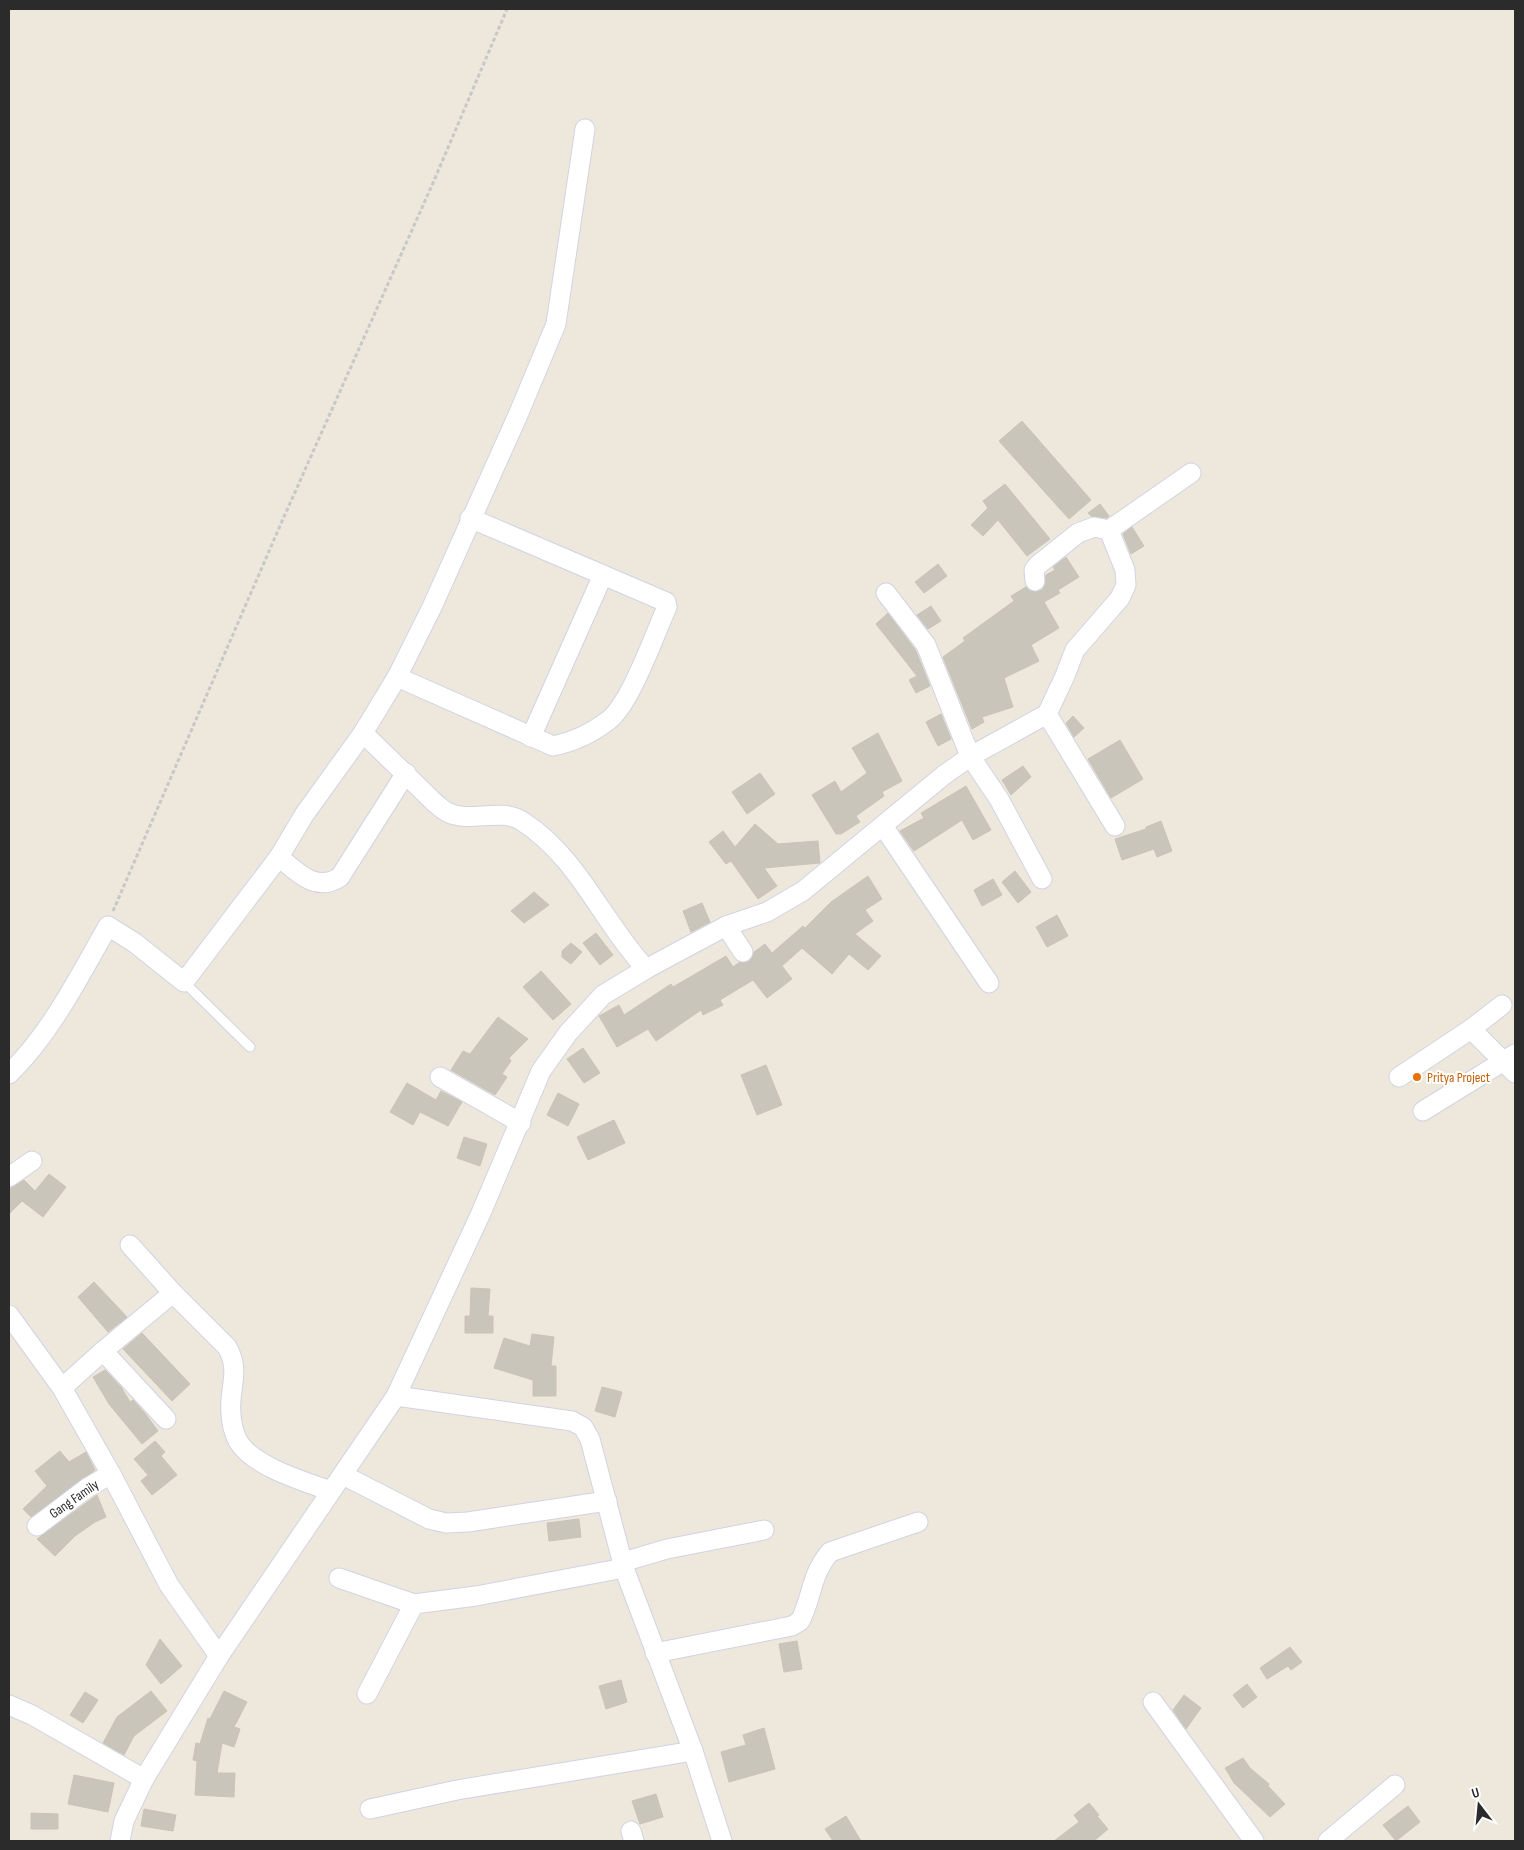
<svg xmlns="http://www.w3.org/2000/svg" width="1524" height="1850" font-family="'Sofia Sans Condensed',sans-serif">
<rect width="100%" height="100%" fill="#ede7dc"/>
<g fill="#c9c5bb" stroke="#c9c4b6">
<path d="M 1022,421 L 1091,500 L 1069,519 L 999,441 Z"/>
<path d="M 1005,484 L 1050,539 L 1027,556 L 998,520 L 983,536 L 971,525 L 988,508 L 983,501 Z"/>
<path d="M 1100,504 L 1109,516 L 1107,518 L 1091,516 L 1088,513 Z"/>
<path d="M 1132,527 L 1144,546 L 1131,554 L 1123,534 Z"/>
<path d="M 1066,557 L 1079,577 L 1058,590 L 1060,593 L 1044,602 L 1059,628 L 1031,645 L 1039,661 L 1004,678 L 1013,707 L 982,717 L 984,722 L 972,729 L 943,657 L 965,641 L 963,638 L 1014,601 L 1011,596 L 1026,587 L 1036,592 L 1042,590 L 1045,585 L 1046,575 L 1055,570 L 1053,567 Z"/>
<path d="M 938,564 L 947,576 L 924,593 L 915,582 Z"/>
<path d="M 931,606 L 941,621 L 928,629 L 917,615 Z"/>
<path d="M 888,613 L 916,651 L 930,686 L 916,693 L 909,680 L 917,676 L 876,624 Z"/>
<path d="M 941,714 L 951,739 L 938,746 L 926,722 Z"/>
<path d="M 1073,716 L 1084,728 L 1074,737 L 1066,723 Z"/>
<path d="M 878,733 L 902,781 L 882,792 L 884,796 L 856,816 L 860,822 L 841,834 L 836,834 L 812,795 L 835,781 L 841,792 L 867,773 L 852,748 Z"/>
<path d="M 1120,740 L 1143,779 L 1111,798 L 1088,759 Z"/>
<path d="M 1023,766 L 1031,777 L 1011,795 L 1002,780 Z"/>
<path d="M 760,773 L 775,794 L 747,814 L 732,792 Z"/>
<path d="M 966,786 L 991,830 L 973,840 L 962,820 L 914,851 L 900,831 L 924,818 L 921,813 Z"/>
<path d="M 1161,821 L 1172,851 L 1157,857 L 1154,849 L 1122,860 L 1115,839 L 1146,829 L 1146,827 Z"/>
<path d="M 755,824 L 778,844 L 818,841 L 820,863 L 764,868 L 777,886 L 758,899 L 731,861 L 726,864 L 709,842 L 723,831 L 735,847 Z"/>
<path d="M 1015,871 L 1031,892 L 1018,903 L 1002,882 Z"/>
<path d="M 868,876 L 882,899 L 865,910 L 873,921 L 855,934 L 881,956 L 868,970 L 849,954 L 832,974 L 802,948 L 782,966 L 792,979 L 767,998 L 753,980 L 720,1000 L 723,1005 L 703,1015 L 701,1010 L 656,1041 L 648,1029 L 617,1047 L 599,1016 L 619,1005 L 624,1015 L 671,984 L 673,987 L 726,956 L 733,967 L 740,962 L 750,961 L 754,952 L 765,944 L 772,953 L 803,926 L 805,928 L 831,902 Z"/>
<path d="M 993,879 L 1002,895 L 982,906 L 974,890 Z"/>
<path d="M 534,892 L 549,905 L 524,923 L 511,911 Z"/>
<path d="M 702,903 L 710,922 L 691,932 L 683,911 Z"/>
<path d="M 1057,915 L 1068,936 L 1047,947 L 1036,927 Z"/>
<path d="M 596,933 L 613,955 L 600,965 L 583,943 Z"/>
<path d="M 571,943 L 582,952 L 571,964 L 562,957 L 562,951 Z"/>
<path d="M 541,971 L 571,1004 L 553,1020 L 523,987 Z"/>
<path d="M 498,1017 L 528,1039 L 509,1058 L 511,1061 L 502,1074 L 507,1077 L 495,1095 L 451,1070 L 463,1051 L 470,1054 Z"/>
<path d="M 583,1048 L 600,1073 L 584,1083 L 567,1059 Z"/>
<path d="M 766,1065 L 782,1105 L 757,1115 L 741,1075 Z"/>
<path d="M 407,1083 L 436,1100 L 441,1091 L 462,1102 L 448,1126 L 420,1112 L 413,1125 L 390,1112 Z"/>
<path d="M 558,1093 L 579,1104 L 568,1126 L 547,1115 Z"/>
<path d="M 614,1120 L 625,1143 L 588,1160 L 577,1137 Z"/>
<path d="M 464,1137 L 487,1144 L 480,1166 L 457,1158 Z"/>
<path d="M 49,1174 L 66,1187 L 43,1217 L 22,1201 L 9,1214 L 9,1189 L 24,1180 L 35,1191 Z"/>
<path d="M 94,1282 L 127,1317 L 108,1332 L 78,1297 Z"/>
<path d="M 471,1288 L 490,1289 L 488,1316 L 493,1316 L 493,1333 L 465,1333 L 465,1316 L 470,1316 Z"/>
<path d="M 142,1333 L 190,1384 L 172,1401 L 123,1349 Z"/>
<path d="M 532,1334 L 554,1337 L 551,1366 L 556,1366 L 556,1396 L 533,1396 L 533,1380 L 494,1368 L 504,1338 L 530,1346 Z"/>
<path d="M 105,1370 L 121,1387 L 130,1402 L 133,1400 L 144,1412 L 158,1431 L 142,1444 L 109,1404 L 93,1377 Z"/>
<path d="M 602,1387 L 622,1392 L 615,1417 L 595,1411 Z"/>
<path d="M 155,1441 L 165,1452 L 161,1456 L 177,1475 L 152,1495 L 141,1481 L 148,1475 L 134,1459 Z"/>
<path d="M 60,1451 L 69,1462 L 86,1452 L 95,1470 L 31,1517 L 23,1509 L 47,1486 L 35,1471 Z"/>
<path d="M 97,1495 L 106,1517 L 95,1522 L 75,1536 L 55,1556 L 37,1539 Z"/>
<path d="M 579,1519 L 581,1537 L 549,1541 L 547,1523 Z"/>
<path d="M 160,1639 L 182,1666 L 161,1684 L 146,1665 Z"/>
<path d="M 797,1641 L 802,1669 L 784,1672 L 779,1644 Z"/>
<path d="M 1290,1647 L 1302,1662 L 1291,1670 L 1288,1666 L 1267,1679 L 1260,1668 Z"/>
<path d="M 621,1680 L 627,1702 L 606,1709 L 599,1686 Z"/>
<path d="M 1247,1684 L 1257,1697 L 1243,1708 L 1233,1695 Z"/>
<path d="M 151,1691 L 167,1711 L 134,1736 L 124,1755 L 103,1743 L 117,1717 Z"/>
<path d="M 224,1691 L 247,1702 L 234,1727 L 240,1729 L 234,1747 L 222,1743 L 217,1773 L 235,1773 L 234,1797 L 195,1795 L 197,1761 L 193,1760 L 196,1743 L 200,1744 L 208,1718 L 210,1719 Z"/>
<path d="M 85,1692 L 98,1700 L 83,1723 L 70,1715 Z"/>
<path d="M 1184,1695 L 1201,1708 L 1186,1729 L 1173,1710 Z"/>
<path d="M 764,1728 L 775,1769 L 729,1782 L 721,1752 L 746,1745 L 743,1735 Z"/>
<path d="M 1243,1758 L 1250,1768 L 1269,1784 L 1268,1786 L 1285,1804 L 1270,1817 L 1234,1783 L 1225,1768 Z"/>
<path d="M 74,1775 L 114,1783 L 108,1812 L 68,1804 Z"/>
<path d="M 656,1794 L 663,1817 L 640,1824 L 632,1801 Z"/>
<path d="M 1089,1803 L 1099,1815 L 1097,1816 L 1108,1829 L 1094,1841 L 1054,1841 L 1079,1822 L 1074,1815 Z"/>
<path d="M 1408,1806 L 1420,1822 L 1396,1841 L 1383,1825 Z"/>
<path d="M 144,1809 L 176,1815 L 173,1831 L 141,1826 Z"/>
<path d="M 31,1813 L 58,1814 L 58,1829 L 31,1829 Z"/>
<path d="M 846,1816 L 861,1841 L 833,1841 L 825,1829 Z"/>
</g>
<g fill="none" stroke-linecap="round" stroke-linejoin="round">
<defs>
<path id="service" d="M 184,982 L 250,1047"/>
<g id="minor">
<path d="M 1035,581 L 1034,570 L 1038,565 L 1078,533 L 1094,527 L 1109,530"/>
<path d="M 886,593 L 926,645 L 970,756 L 999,799 L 1042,879"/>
<path d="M 397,677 L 432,607 L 518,415 L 556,324 L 585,129"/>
<path d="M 1047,714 L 1115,826"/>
<path d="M 363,733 L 435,803 C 439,806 443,810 447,812 C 470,824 499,807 522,821 C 579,858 601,920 646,969"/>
<path d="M 531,737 L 603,575"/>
<path d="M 883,826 L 989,983"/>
<path d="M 279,857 C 297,872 316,893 340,877 L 406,773"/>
<path d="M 726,926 L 743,952"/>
<path d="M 1471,1029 L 1502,1005"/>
<path d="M 9,1074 C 51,1033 79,977 108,926 L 135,943 L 184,982 L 279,857 L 304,815 L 363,733 L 397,677 L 553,746 C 574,742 592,733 609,720 C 631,702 654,636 667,607 L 666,602 L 470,518"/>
<path d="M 440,1077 L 521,1123"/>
<path d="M 1399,1077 L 1471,1029 L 1515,1073"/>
<path d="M 1423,1111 L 1515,1054"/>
<path d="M 9,1177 L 32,1161"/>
<path d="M 173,1293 L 227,1347 C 238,1366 233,1379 231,1399 C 230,1413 231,1428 238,1441 C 252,1466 305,1482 331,1491"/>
<path d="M 9,1315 L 62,1388 L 111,1474 L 169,1585 L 219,1656"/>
<path d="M 103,1351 L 166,1419"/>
<path d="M 62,1388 L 103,1351 L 173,1293 L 130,1245"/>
<path d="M 396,1396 L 572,1421 L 583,1427 L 590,1439 L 624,1568 L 693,1751 L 722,1841"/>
<path d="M 343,1475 L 429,1519 L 446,1523 L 468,1522 L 607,1501"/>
<path d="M 37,1526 L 87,1488 L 111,1474"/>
<path d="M 623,1562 L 667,1549 L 764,1530"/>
<path d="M 339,1578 L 414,1604"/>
<path d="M 655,1653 L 792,1626 L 800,1621 C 813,1596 810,1576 830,1552 L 918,1522"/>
<path d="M 367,1694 L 414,1604 L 476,1596 L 624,1568"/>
<path d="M 1153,1702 L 1254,1841"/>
<path d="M 9,1705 L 32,1715 L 144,1779"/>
<path d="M 370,1809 L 457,1790 L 693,1751"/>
<path d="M 631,1831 L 634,1841"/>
<path d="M 120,1841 L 124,1821 L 144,1779 L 219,1656 L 396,1396 L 481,1213 L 541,1071 L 568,1033 L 603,995 L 646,969 L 726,926 L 767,912 L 803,891 L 944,775 L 971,756 L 1047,714 L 1064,678 L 1075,650 L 1120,598 L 1126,585 L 1125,570 L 1109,530 L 1191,473"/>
<path d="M 1328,1841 L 1395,1785"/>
</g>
</defs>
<use href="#service" stroke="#d2d3e4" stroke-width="11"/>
<use href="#minor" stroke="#d2d3e4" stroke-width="21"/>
<path stroke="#c8c8c8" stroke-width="3" stroke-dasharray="4 2.5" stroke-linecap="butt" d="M 113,911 L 283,519 L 433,183 L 507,9"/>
<use href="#service" stroke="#fff" stroke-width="9"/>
<use href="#minor" stroke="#fff" stroke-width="19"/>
</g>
<circle fill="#e8710a" stroke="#fff" stroke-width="2" cx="1417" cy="1077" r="5"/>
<g text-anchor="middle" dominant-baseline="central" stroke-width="4" stroke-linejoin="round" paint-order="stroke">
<g font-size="14" fill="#c56008" stroke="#fff" text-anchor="start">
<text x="1427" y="1077">Pritya Project</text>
</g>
<g font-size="14" fill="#2b2b2b" stroke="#fff">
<text transform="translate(74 1499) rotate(-35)">Gang Family</text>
</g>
</g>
<rect width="1524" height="1850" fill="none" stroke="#2b2b2b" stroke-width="20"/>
<g transform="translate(1479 1805) rotate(344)" stroke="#ffffff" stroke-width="4" paint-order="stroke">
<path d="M0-4L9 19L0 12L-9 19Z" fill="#2b2b2b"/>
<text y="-8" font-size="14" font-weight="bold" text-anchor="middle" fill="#2b2b2b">U</text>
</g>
</svg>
